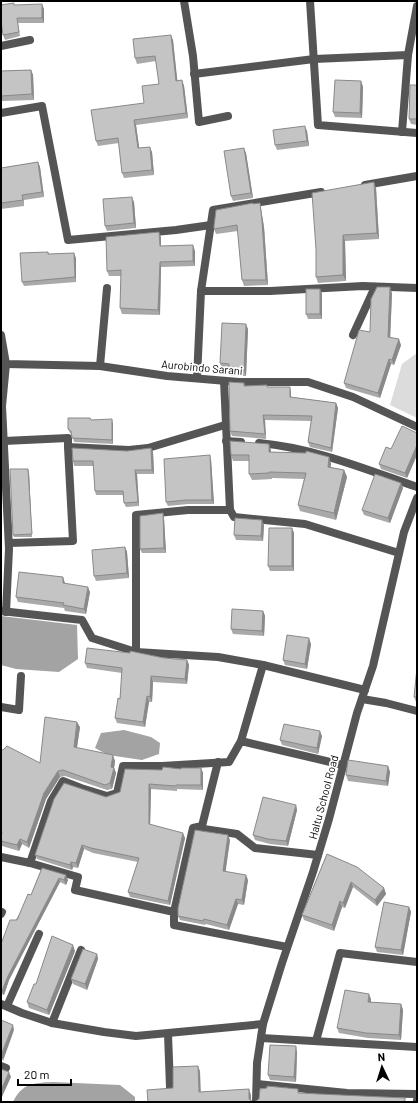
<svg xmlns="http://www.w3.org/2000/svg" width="418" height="1103" font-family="Barlow,sans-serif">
<rect width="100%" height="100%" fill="#fff"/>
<path fill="#dcdcdc" d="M 417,353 L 417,418 L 390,405 L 402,364 Z"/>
<g fill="#a3a3a3">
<path d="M 1,616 L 77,625 L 78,659 L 59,672 L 16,669 L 1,665 Z"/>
<path d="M 124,730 L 151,737 L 160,743 L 159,754 L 142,760 L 108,755 L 95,748 L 101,733 Z"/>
<path d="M 53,1082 L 120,1085 L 135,1097 L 135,1102 L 13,1102 C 22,1083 34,1083 53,1082 Z"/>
</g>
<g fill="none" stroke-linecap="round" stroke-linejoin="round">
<g stroke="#555" stroke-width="8">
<path d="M 184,1 L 193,56 L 199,122 L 228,116"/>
<path d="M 310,1 L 318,125 L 417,133"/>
<path d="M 1,46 L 30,40"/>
<path d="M 408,55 L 417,6"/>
<path d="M 194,74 L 314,59 L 408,55 L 402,132"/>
<path d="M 1,113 L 42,106 L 68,240 L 176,230 L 211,225"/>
<path d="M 365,185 L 417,176"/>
<path d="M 201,291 L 270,291 L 363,286 L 417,288"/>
<path d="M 1,335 L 6,364 L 100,366 L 167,376 L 239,382 L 308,382 L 353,397 L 417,427"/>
<path d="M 353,335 L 375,287"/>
<path d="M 1,366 L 6,364 L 2,406 L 9,549 L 6,612"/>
<path d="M 100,366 L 107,288"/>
<path d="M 197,378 L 201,291 L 213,210 L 321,192"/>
<path d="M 224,381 L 230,510"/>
<path d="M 4,441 L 68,438 L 68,447"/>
<path d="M 226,441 L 241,442"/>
<path d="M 259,443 C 314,448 365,469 417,487"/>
<path d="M 9,543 L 73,541 L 68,447 L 129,450 L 148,448 L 225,425"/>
<path d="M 1,611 L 82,620 L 92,638 L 136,652 L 218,657 L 263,665 L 365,690"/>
<path d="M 136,652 L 136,515 L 188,510 L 230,510 L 234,517 L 305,524 L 399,553"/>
<path d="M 362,699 L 386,703 L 417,711"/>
<path d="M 1,707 L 19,710 L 21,676"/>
<path d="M 241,741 L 263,665"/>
<path d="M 197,828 L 237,834 L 255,848 L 318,855"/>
<path d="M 1,857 L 30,863 L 51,801 L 63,781 L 81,788 L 107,796 L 117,793 L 123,766 L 162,766 L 229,762 L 241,741 L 343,765"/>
<path d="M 30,863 L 78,877 L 75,890 L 174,912 L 174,925 L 287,947"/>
<path d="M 174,912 L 193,828 L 202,826 L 218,762"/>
<path d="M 1,914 L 2,912"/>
<path d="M 1,1004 L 22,1013 L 52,1023 L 104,1032 L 136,1036 L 263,1024"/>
<path d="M 7,1006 L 39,934"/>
<path d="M 52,1023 L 81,950"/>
<path d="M 168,1034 L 170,1087"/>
<path d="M 261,1038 L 417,1047"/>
<path d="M 316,1041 L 340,953 L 417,962"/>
<path d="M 1,1066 L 6,1068"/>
<path d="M 257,1084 L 347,1093 L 417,1094"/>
<path d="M 256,1102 L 257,1063 L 263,1024 L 282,963 L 313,872 L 329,819 L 357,713 L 373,666 L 404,532 L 417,498"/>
<path d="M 417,1102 L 417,1100"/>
</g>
</g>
<g fill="#a9a9a9">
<path d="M 15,5 L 44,9 L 44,23 L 18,23 L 20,36 L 5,40 L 3,35 Z"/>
<path d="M 173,40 L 177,81 L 182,80 L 184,86 L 188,118 L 136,125 L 139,148 L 152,152 L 154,175 L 124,178 L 122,173 L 119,143 L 98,146 L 96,141 L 144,103 L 159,84 L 156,61 L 137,64 L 135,58 Z"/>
<path d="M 31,70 L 33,75 L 34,100 L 2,101 L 1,97 L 1,71 Z"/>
<path d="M 361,81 L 363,87 L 362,118 L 335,117 L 333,112 Z"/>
<path d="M 417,85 L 417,125 L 411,124 L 409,119 Z"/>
<path d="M 307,131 L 309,146 L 277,150 L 275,145 Z"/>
<path d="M 246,153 L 253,198 L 233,201 L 231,196 Z"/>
<path d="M 38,162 L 40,167 L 44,197 L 24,200 L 24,206 L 1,209 L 1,168 Z"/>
<path d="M 376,188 L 379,239 L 345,241 L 346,281 L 318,283 L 316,277 L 316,249 Z"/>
<path d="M 134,202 L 136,228 L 107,231 L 105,226 Z"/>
<path d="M 253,204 L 261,209 L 264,227 L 268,285 L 244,286 L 242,280 L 238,231 L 216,234 L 214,229 Z"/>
<path d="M 161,237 L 161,246 L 195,251 L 195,266 L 161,267 L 160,315 L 122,314 L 120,308 L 121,276 L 109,276 L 107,271 Z"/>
<path d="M 48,252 L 49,254 L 76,258 L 76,282 L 24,286 L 22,282 Z"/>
<path d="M 320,289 L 322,294 L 322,319 L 308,319 L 306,314 Z"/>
<path d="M 392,293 L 390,337 L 401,345 L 394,365 L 391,364 L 380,398 L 346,388 L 344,383 L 370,332 Z"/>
<path d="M 248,329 L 246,376 L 231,376 L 229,371 L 229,369 L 222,369 L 220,363 Z"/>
<path d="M 244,383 L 245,386 L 268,387 L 291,392 L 291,397 L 336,403 L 338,408 L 332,452 L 310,447 L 308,442 L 311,421 L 265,420 L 266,439 L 232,436 L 230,431 Z"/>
<path d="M 90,418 L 91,420 L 113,424 L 113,444 L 74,442 L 72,434 L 70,433 L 68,429 Z"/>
<path d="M 417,433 L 417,455 L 407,478 L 381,469 L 379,464 Z"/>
<path d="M 269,444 L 271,452 L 329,457 L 331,464 L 330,467 L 344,470 L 347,477 L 336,520 L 300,511 L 298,505 L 304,479 L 272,478 L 272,479 L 252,480 L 249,474 L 249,461 L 233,461 L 231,455 Z"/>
<path d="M 151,448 L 153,452 L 154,474 L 137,474 L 139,506 L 126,507 L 124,503 L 123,495 L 96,495 L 95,491 L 94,466 L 74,466 L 73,461 L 127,451 Z"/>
<path d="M 211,459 L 214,504 L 188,504 L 168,506 L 166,502 Z"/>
<path d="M 29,472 L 32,537 L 14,537 L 13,535 Z"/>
<path d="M 401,483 L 403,488 L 390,523 L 364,515 L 362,510 Z"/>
<path d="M 164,518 L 166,553 L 142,553 L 140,549 Z"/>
<path d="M 264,525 L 263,541 L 236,540 L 234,535 Z"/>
<path d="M 292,528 L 294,533 L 294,571 L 270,571 L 268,566 Z"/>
<path d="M 125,547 L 127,552 L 129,578 L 96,581 L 94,576 Z"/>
<path d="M 65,583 L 90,592 L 86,614 L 65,611 L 64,608 L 18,602 L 16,597 Z"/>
<path d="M 263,611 L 265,616 L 264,636 L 233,634 L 231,629 Z"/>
<path d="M 311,644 L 307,669 L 285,665 L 283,660 Z"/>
<path d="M 164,658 L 187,660 L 189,665 L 187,684 L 153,682 L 152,702 L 149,702 L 145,727 L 117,723 L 115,718 L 120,699 L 122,673 L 87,668 L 85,663 Z"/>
<path d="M 417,668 L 417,702 L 416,702 L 414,697 Z"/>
<path d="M 80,727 L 77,748 L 115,761 L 114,768 L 116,773 L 112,789 L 107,790 L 65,776 L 60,777 L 46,799 L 29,848 L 22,844 L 19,851 L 2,846 L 1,844 L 1,750 L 40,763 Z"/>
<path d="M 322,736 L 318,754 L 282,745 L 280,740 Z"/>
<path d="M 388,766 L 390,772 L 388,786 L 348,781 L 346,775 Z"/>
<path d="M 201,768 L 203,773 L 203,790 L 177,789 L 177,791 L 151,789 L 150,825 L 185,838 L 170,905 L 130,897 L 128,892 L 138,862 L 93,853 L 84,849 L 78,868 L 73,867 L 72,870 L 37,859 L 35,855 L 106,797 L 120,792 L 162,770 Z"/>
<path d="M 296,805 L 297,810 L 288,846 L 270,844 L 255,840 L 253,835 Z"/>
<path d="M 230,840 L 225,871 L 248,880 L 244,905 L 238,904 L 229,930 L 206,924 L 205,925 L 180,920 L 178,916 Z"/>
<path d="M 327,854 L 384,888 L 386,894 L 377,906 L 353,887 L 345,908 L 342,907 L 334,931 L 304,920 L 302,915 Z"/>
<path d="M 42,868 L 68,880 L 66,885 L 60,882 L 9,980 L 4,995 L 1,994 L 1,944 L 31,895 Z"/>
<path d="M 409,907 L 411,912 L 403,955 L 377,952 L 375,947 Z"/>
<path d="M 75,951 L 49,1015 L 29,1008 L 27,1002 L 36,984 Z"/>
<path d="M 97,954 L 98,959 L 87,990 L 73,984 L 71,979 Z"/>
<path d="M 371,999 L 371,1002 L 401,1004 L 403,1010 L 401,1040 L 368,1038 L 339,1033 L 337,1028 Z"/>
<path d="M 297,1052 L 296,1082 L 270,1080 L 268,1075 Z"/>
</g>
<g fill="#898989">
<path d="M 42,4 L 44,9 L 44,23 L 42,18 Z"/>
<path d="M 171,35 L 173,40 L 178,86 L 176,81 Z"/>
<path d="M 31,70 L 33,75 L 34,100 L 32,94 Z"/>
<path d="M 182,80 L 184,86 L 188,118 L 186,113 Z"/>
<path d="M 361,81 L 363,87 L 362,118 L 360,113 Z"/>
<path d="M 134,120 L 136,125 L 140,153 L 138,148 Z"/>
<path d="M 305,126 L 307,131 L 309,146 L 307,141 Z"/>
<path d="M 150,147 L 152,152 L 154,175 L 152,170 Z"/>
<path d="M 244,148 L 246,153 L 253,198 L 251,193 Z"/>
<path d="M 38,162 L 40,167 L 44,197 L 42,192 Z"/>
<path d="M 374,182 L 376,188 L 379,239 L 377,233 Z"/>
<path d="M 132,197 L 134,202 L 136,228 L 134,223 Z"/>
<path d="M 260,203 L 264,227 L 268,285 L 266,280 Z"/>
<path d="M 159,232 L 161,237 L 161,251 L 160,246 Z"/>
<path d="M 343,235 L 345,241 L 346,281 L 343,275 Z"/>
<path d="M 193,245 L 195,251 L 195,266 L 193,261 Z"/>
<path d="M 74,253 L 76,258 L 76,282 L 75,277 Z"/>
<path d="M 160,262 L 161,267 L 160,315 L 158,310 Z"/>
<path d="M 390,287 L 392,293 L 390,342 L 388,337 Z"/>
<path d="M 320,289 L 322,294 L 322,319 L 320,314 Z"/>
<path d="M 246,324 L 248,329 L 246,376 L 244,371 Z"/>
<path d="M 399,339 L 401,345 L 394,365 L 392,360 Z"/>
<path d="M 389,359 L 391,364 L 380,398 L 378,393 Z"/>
<path d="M 290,387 L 291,392 L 291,402 L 290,397 Z"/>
<path d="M 336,403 L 338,408 L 332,452 L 331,448 Z"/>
<path d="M 263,415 L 265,420 L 266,439 L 265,434 Z"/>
<path d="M 112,419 L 113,424 L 113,444 L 112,440 Z"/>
<path d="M 269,444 L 271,450 L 271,458 L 269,452 Z"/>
<path d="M 417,445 L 417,455 L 407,478 L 405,473 Z"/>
<path d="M 151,448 L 153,452 L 154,474 L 152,470 Z"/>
<path d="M 210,455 L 211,459 L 214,504 L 212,500 Z"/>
<path d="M 329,457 L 331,464 L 330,473 L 328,467 Z"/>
<path d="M 28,469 L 29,472 L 32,537 L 32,534 Z"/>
<path d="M 135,470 L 137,474 L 139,506 L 138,502 Z"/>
<path d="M 344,470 L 347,477 L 336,520 L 334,513 Z"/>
<path d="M 401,483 L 403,488 L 390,523 L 388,518 Z"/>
<path d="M 163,513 L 164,518 L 166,553 L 164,548 Z"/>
<path d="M 262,520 L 264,525 L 263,541 L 261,536 Z"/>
<path d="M 292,528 L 294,533 L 294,571 L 292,566 Z"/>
<path d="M 125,547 L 127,552 L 129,578 L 127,573 Z"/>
<path d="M 63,577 L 65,583 L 65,588 L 63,583 Z"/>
<path d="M 88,587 L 90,592 L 86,614 L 84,609 Z"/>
<path d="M 263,611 L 265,616 L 264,636 L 262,631 Z"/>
<path d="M 309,638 L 311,644 L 307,669 L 305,664 Z"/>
<path d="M 187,660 L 189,665 L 187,684 L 185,679 Z"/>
<path d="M 151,676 L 153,682 L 152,702 L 150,697 Z"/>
<path d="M 147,696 L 149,702 L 145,727 L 143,722 Z"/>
<path d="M 77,722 L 80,727 L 76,753 L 74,747 Z"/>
<path d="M 320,731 L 322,736 L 318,754 L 317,748 Z"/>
<path d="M 113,755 L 115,761 L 114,768 L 116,773 L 112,789 L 110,783 L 111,767 Z"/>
<path d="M 388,766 L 390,772 L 388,786 L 386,781 Z"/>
<path d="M 201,768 L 203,773 L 203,790 L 201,785 Z"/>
<path d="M 58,771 L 60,777 L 46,799 L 29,848 L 27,842 L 44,793 Z"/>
<path d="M 149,784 L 151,789 L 150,829 L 149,824 Z"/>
<path d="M 296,805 L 297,810 L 288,846 L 286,841 Z"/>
<path d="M 183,833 L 185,838 L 170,905 L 168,901 Z"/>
<path d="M 228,835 L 230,840 L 225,876 L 223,871 Z"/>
<path d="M 20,839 L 22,844 L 19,851 L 17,845 Z"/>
<path d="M 82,845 L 84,849 L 78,868 L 76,863 Z"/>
<path d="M 71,862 L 73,867 L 72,870 L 70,865 Z"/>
<path d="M 66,875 L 68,880 L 66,885 L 64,880 Z"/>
<path d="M 246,875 L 248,880 L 244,905 L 242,900 Z"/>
<path d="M 59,878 L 60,882 L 9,980 L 4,995 L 2,991 L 8,976 Z"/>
<path d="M 351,882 L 353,887 L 345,908 L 343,903 Z"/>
<path d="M 384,888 L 386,894 L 377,906 L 375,900 Z"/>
<path d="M 236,899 L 238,904 L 229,930 L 227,925 Z"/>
<path d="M 340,901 L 342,907 L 334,931 L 332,925 Z"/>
<path d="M 409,907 L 411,912 L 403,955 L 401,950 Z"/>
<path d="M 73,945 L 75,951 L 49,1015 L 47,1010 Z"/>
<path d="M 97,954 L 98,959 L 87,990 L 85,984 Z"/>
<path d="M 369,994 L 371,999 L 370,1007 L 368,1002 Z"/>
<path d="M 401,1004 L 403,1010 L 401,1040 L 399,1035 Z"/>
<path d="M 13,1025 L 14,1030 L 3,1061 L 1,1055 Z"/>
<path d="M 296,1046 L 297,1052 L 296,1082 L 294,1077 Z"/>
<path d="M 198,1066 L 200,1071 L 201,1097 L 199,1092 Z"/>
<path d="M 9,1072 L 11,1077 L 1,1099 L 1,1090 Z"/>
<path d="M 249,1089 L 251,1095 L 251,1102 L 249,1099 Z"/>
</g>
<g fill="#c4c4c4" stroke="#898989">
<path d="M 14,3 L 14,5 L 42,4 L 42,18 L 17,18 L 19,32 L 3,35 L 1,21 L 1,5 Z"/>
<path d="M 171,35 L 176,81 L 182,80 L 186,113 L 134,120 L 138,148 L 150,147 L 152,170 L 122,173 L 118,138 L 96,141 L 91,110 L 144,103 L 142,86 L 159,84 L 155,56 L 135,58 L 133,39 Z"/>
<path d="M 31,70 L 32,94 L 1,96 L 1,71 Z"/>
<path d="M 335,80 L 361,81 L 360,113 L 333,112 Z"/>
<path d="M 410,85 L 417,85 L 417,119 L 409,119 Z"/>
<path d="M 305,126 L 307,141 L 275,145 L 273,130 Z"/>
<path d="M 244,148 L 251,193 L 231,196 L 224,151 Z"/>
<path d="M 38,162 L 42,192 L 22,195 L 23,200 L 1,203 L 1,168 Z"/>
<path d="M 374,182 L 377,233 L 343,235 L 343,275 L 316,277 L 316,249 L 312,193 Z"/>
<path d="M 132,197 L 134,223 L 105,226 L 103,199 Z"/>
<path d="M 253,203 L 253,204 L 260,203 L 262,221 L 266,280 L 242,280 L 237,225 L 214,229 L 214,226 L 216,210 Z"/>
<path d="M 159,232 L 160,246 L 193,245 L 193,261 L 160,262 L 158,310 L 120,308 L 121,270 L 107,271 L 106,237 Z"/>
<path d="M 48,252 L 48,254 L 74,253 L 75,277 L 22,282 L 20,253 Z"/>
<path d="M 377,287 L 390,287 L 388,337 L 399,339 L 392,360 L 389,359 L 378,393 L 344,383 L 359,330 L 370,332 L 371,299 Z"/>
<rect x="306" y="289" width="14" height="25"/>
<path d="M 222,323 L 246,324 L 244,371 L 229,371 L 229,364 L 220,363 Z"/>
<path d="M 229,382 L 244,383 L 244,386 L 267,385 L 267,387 L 290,387 L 290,397 L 336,403 L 331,448 L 308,442 L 312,416 L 263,415 L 265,434 L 230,431 Z"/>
<path d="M 68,418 L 90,418 L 91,420 L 112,419 L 112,440 L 72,438 L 71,431 L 68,429 Z"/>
<path d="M 402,426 L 417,433 L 417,445 L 405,473 L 379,464 L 386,447 L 391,449 Z"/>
<path d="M 230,441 L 269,444 L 269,452 L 306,453 L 306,451 L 329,457 L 328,467 L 344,470 L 334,513 L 298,505 L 306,473 L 269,472 L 269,473 L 249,474 L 249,455 L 231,455 Z"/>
<path d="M 72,448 L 127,451 L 151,448 L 152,470 L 135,470 L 138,502 L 124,503 L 123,491 L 95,491 L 93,461 L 73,461 Z"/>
<path d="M 210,455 L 212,500 L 186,500 L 166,502 L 164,459 Z"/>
<path d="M 10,469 L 28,469 L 32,534 L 13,535 Z"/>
<path d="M 375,474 L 401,483 L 388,518 L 362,510 Z"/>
<path d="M 163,513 L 164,548 L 140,549 L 140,516 Z"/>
<path d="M 235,518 L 262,520 L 261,536 L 234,535 Z"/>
<path d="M 269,528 L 292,528 L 292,566 L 268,566 Z"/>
<path d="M 125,547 L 127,573 L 94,576 L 92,550 Z"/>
<path d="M 19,572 L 63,577 L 63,583 L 88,587 L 84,609 L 63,605 L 64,603 L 16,597 Z"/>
<path d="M 232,609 L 263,611 L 262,631 L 231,629 Z"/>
<path d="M 287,635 L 309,638 L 305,664 L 283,660 Z"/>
<path d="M 87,648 L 130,653 L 130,651 L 164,658 L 187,660 L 185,679 L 151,676 L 150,697 L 147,696 L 143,722 L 115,718 L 118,698 L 120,699 L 122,668 L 85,663 Z"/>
<path d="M 417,668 L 417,697 L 414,697 Z"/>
<path d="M 45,717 L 77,722 L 74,747 L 113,755 L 111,767 L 114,768 L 110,783 L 105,785 L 63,770 L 58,771 L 44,793 L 27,842 L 20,839 L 17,845 L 1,841 L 1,836 L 2,832 L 1,832 L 1,750 L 3,750 L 7,746 L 40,763 Z"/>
<path d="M 284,724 L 320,731 L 317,748 L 280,740 Z"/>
<path d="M 348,760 L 388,766 L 386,781 L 346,775 Z"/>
<path d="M 163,767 L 181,769 L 181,768 L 201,768 L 201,785 L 176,785 L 175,786 L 149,784 L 149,824 L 183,833 L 168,901 L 128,892 L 139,858 L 91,848 L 82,845 L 76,863 L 71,862 L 70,865 L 35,855 L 54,799 L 64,783 L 106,797 L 120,792 L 125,769 L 162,770 Z"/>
<path d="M 263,797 L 296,805 L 286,841 L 268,839 L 253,835 Z"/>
<path d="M 195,830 L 228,835 L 223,871 L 246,875 L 242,900 L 236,899 L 227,925 L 204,919 L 203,921 L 178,916 L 178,908 Z"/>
<path d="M 327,854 L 357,867 L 384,888 L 375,900 L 351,882 L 343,903 L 340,901 L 332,925 L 302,915 Z"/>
<path d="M 42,868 L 66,875 L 64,880 L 59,878 L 8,976 L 2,991 L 1,990 L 1,944 L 10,920 L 17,920 L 28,894 L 31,895 Z"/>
<path d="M 384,902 L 409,907 L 401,950 L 375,947 Z"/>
<path d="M 52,936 L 73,945 L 47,1010 L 27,1002 L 34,984 L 36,984 Z"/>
<path d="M 83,949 L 97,954 L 85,984 L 71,979 Z"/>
<path d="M 345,990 L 369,994 L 368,1002 L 401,1004 L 399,1035 L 366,1033 L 337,1028 Z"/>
<path d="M 1,1020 L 13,1025 L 1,1055 Z"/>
<path d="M 270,1045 L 296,1046 L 294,1077 L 268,1075 Z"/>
<path d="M 198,1066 L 199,1092 L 249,1089 L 249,1099 L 253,1102 L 148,1102 L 147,1090 L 173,1088 L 173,1067 Z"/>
<path d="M 1,1069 L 9,1072 L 1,1090 Z"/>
<path d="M 267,1086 L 298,1089 L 298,1093 L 405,1098 L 405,1102 L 254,1102 L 259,1099 L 260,1089 L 267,1088 Z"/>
</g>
<g text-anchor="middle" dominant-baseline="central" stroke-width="3.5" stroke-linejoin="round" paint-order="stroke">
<g font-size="11" fill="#000" stroke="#fff">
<text transform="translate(202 367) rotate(5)">Aurobindo Sarani</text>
<text transform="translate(323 797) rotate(-75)">Haltu School Road</text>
</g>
</g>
<rect width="418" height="1103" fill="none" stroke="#000000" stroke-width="4"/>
<g transform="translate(382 1067) rotate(356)" stroke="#ffffff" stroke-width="3" paint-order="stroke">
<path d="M0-3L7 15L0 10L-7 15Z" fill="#000000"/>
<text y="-6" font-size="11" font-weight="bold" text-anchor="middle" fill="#000000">N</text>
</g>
<path d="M18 1079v6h53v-6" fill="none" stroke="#000000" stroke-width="2"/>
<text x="24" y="1079" font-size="12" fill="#000000" stroke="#ffffff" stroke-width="3" paint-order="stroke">20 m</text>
</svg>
